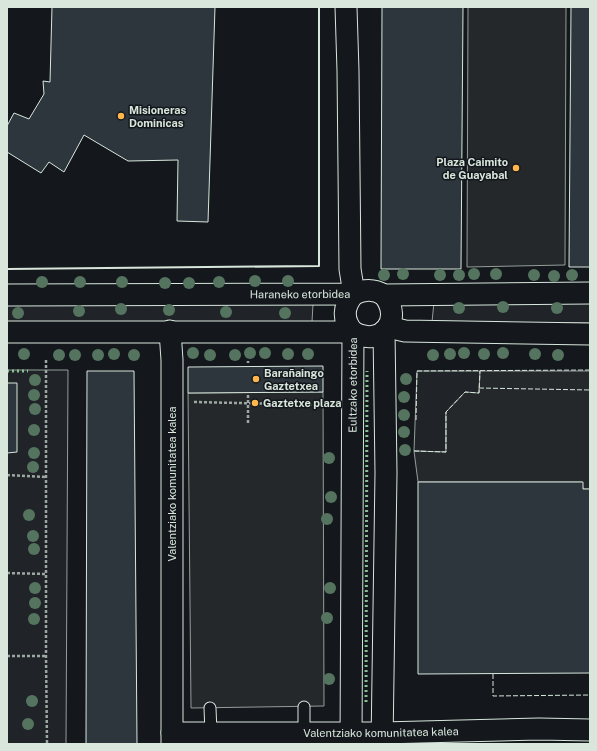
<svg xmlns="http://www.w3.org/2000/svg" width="597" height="751" font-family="'Public Sans',sans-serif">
<rect width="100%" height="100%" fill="#14181c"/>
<g fill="#202428" stroke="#939e99">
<path d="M 434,302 L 590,303 L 590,323 L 432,322 Z"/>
<path d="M 313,304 L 312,322 L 7,324 L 7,305 Z"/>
<path d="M 7,370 L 68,370 L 66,744 L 7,744 Z"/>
<path d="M 417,371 L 480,371 L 479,393 L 446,412 L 446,452 L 414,451 Z"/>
</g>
<g fill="#24282b" stroke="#939e99">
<path d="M 468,7 L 566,7 L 565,265 L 467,267 Z"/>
<path d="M 480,371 L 590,371 L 590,489 L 583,489 L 582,482 L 418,482 L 414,451 L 446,452 L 446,412 L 465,392 L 479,393 Z"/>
<path d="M 323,392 L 324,706 L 191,708 L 188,393 Z"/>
</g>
<g fill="#2c363c" stroke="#d8e6dc">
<path d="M 52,7 L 215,7 L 208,222 L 177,221 L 178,160 L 128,161 L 84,135 L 64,172 L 49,162 L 41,173 L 7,152 L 7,126 L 14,113 L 29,119 L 44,94 L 43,81 L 50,82 Z"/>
<path d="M 382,7 L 463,7 L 461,269 L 381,269 Z"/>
<path d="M 571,7 L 590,7 L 590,267 L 569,267 Z"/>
<path d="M 323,366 L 323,392 L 188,393 L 188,367 Z"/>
<path d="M 87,371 L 134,371 L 137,744 L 86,744 Z"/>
<path d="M 7,383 L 17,383 L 17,452 L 7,453 Z"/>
<path d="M 418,482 L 583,482 L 583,489 L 590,489 L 590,673 L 418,674 Z"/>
</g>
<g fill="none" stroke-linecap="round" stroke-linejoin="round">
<defs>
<g id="lane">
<path d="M 210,708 L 211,733"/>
<path d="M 304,733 L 304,707"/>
</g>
<g id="street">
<path d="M 346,7 L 348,71 L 350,269 L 354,294"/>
<path id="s1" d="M 7,295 L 354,294 C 365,289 374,289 384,295 L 590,293"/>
<path d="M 388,327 L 405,331 L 590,334"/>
<path d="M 170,331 L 172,360 L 172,744"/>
<path d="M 7,332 L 353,332 C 381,348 404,320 384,295"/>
<path id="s2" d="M 172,733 L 382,733 L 539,729 L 590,730"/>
<path id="s3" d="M 351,744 L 353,332 C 342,320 343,306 354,294"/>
<path d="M 382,744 L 386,473 L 384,331"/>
</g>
</defs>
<use href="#lane" stroke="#d8e6dc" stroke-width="13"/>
<use href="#street" stroke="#d8e6dc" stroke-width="23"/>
<g stroke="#9da8a2" stroke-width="2.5" stroke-dasharray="3 2" stroke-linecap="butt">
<path d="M 46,360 L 46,656 L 47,744"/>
<path d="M 248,363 L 248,361"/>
<path d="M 194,402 L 327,405"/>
<path d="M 248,423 L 248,394"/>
<path d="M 7,475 L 46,477"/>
<path d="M 7,573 L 46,574"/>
<path d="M 7,656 L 46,656"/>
</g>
<use href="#lane" stroke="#14181c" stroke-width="11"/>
<use href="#street" stroke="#14181c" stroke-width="21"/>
<g stroke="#8ac095" stroke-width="3" stroke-dasharray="2 3" stroke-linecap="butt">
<path d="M 7,371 L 28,371"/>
<path d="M 366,702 L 367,371"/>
</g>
<g stroke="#d8e6dc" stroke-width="1" stroke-dasharray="5 2" stroke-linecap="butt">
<path d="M 479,388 L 590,390"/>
<path d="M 416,420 L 417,371 L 590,370"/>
<path d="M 414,451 L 446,452 L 446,412 L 465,392 L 479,393 L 480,371"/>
<path d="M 493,674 L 493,696 L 590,695"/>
</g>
<path stroke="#d8e6dc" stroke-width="2" d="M 7,269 L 319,266 L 319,7"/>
</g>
<g fill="#55745f">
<circle cx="403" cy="274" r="6"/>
<circle cx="474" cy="274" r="6"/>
<circle cx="496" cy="274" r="6"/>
<circle cx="384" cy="275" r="6"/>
<circle cx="440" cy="275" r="6"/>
<circle cx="459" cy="275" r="6"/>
<circle cx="534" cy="275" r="6"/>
<circle cx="572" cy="275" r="6"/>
<circle cx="554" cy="276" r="6"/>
<circle cx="255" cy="281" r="6"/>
<circle cx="288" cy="281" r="6"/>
<circle cx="42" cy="282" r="6"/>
<circle cx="80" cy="282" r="6"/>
<circle cx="122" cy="282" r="6"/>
<circle cx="219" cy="282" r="6"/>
<circle cx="165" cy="283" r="6"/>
<circle cx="189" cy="283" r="6"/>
<circle cx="503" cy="307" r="6"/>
<circle cx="459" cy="308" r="6"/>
<circle cx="557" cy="308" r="6"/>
<circle cx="121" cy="309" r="6"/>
<circle cx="169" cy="310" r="6"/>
<circle cx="79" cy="311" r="6"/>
<circle cx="226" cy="312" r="6"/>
<circle cx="18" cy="313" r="6"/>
<circle cx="285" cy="313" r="6"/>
<circle cx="193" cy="353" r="6"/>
<circle cx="250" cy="353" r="6"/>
<circle cx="265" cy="353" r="6"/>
<circle cx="464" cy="353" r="6"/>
<circle cx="503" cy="353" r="6"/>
<circle cx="24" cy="354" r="6"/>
<circle cx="114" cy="354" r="6"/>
<circle cx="288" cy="354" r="6"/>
<circle cx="308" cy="354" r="6"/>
<circle cx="450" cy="354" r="6"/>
<circle cx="484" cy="354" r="6"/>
<circle cx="535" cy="354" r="6"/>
<circle cx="59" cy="355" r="6"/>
<circle cx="75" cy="355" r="6"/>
<circle cx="98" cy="355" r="6"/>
<circle cx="134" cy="355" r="6"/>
<circle cx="210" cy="355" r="6"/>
<circle cx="235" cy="355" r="6"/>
<circle cx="433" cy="355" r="6"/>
<circle cx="558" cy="355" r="6"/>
<circle cx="406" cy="379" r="6"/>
<circle cx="35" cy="380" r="6"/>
<circle cx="34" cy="395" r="6"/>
<circle cx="404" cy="397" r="6"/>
<circle cx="35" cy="409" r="6"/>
<circle cx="404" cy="415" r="6"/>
<circle cx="34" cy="430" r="6"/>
<circle cx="404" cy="432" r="6"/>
<circle cx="405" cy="450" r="6"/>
<circle cx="34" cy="453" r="6"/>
<circle cx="329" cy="458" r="6"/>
<circle cx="33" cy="467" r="6"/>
<circle cx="331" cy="497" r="6"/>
<circle cx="29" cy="515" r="6"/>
<circle cx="327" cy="519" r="6"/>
<circle cx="33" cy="536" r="6"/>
<circle cx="34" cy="549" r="6"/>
<circle cx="35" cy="588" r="6"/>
<circle cx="330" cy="588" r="6"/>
<circle cx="35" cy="603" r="6"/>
<circle cx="327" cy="618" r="6"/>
<circle cx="34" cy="619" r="6"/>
<circle cx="329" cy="679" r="6"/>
<circle cx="32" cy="701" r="6"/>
<circle cx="28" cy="724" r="6"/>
</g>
<g fill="#ffb74d" stroke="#14181c" stroke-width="1.5">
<circle cx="121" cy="116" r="4"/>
<circle cx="516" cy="168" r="4"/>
<circle cx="256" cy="379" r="4"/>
<circle cx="255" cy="403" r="4"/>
</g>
<g text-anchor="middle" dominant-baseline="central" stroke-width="3" stroke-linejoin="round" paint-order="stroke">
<g font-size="11" font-weight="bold" fill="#d8e6dc" stroke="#14181c" text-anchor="start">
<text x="129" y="110">Misioneras<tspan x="129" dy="13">Dominicas</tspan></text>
<text x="508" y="162" text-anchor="end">Plaza Caimito<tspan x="508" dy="13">de Guayabal</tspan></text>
<text x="264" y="373">Barañaingo<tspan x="264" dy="13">Gaztetxea</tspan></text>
<text x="263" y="403">Gaztetxe plaza</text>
</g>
<g font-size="11" fill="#d8e6dc" stroke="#14181c">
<text stroke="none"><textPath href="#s1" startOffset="293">Haraneko etorbidea</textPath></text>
<text stroke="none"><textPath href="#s3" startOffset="359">Eultzako etorbidea</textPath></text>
<text transform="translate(172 484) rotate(-90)">Valentziako komunitatea kalea</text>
<text stroke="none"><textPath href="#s2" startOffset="209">Valentziako komunitatea kalea</textPath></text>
</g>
</g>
<rect width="597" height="751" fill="none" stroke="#d8e6dc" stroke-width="16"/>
</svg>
